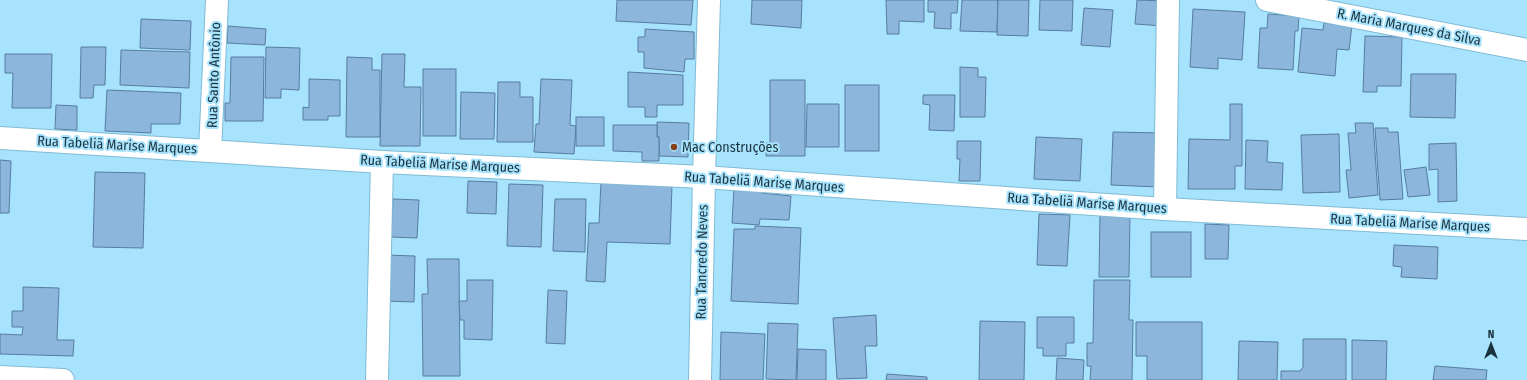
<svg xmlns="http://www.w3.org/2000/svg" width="1527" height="380" font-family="'Fira Sans Condensed',sans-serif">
<rect width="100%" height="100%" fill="#a7e3fd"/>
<g fill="#8db6dc" stroke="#567da1">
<path d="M 617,0 L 693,0 L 691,25 L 616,21 Z"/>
<path d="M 752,0 L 802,0 L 801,28 L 751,24 Z"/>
<path d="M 886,0 L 924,0 L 924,22 L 899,21 L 899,34 L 887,34 Z"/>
<path d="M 928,0 L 958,0 L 957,13 L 951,13 L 951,29 L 934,28 L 935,12 L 928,12 Z"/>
<path d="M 962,0 L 998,0 L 997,32 L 960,31 Z"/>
<path d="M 998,0 L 1029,0 L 1028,36 L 997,35 Z"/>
<path d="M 1040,0 L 1073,0 L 1072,31 L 1039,30 Z"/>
<path d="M 1137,0 L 1166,1 L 1164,26 L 1135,24 Z"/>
<path d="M 1084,8 L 1113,10 L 1110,47 L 1081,45 Z"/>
<path d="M 1193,9 L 1245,12 L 1242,60 L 1218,58 L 1218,69 L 1190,67 Z"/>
<path d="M 1268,14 L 1299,16 L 1298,31 L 1295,31 L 1293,70 L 1258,68 L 1260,28 L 1267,28 Z"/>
<path d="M 141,19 L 191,21 L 190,50 L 140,48 Z"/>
<path d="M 1324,23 L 1352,25 L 1349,50 L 1337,49 L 1335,76 L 1298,72 L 1302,28 L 1323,30 Z"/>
<path d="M 228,26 L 266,29 L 265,45 L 227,43 Z"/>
<path d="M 645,29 L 694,32 L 694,59 L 685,59 L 684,72 L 644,68 L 644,52 L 638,52 L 638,37 L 645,37 Z"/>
<path d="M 1365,36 L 1402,37 L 1401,86 L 1377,86 L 1377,92 L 1363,92 Z"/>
<path d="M 81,47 L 106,47 L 105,85 L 94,85 L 93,98 L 80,98 Z"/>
<path d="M 266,47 L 300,48 L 299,90 L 281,89 L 281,98 L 265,98 Z"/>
<path d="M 121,50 L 190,52 L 189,88 L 120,85 Z"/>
<path d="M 5,54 L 52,54 L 51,108 L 12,108 L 13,73 L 5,73 Z"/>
<path d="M 382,54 L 405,54 L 404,87 L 421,87 L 420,146 L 380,146 Z"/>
<path d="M 231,57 L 264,57 L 263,121 L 225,121 L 225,103 L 230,103 Z"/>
<path d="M 347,57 L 372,58 L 372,70 L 380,70 L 380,137 L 346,137 Z"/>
<path d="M 960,67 L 978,68 L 978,77 L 986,77 L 985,117 L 960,117 Z"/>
<rect x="423" y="69" width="33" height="67"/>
<path d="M 628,72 L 683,75 L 683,105 L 657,105 L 657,117 L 645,117 L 645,107 L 628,107 Z"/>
<path d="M 1411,74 L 1456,74 L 1455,118 L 1410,117 Z"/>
<path d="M 309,79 L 340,80 L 340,116 L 328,116 L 328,120 L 303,120 L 303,107 L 309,108 Z"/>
<path d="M 541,79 L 572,80 L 570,125 L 576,126 L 574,154 L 534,152 L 536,124 L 539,124 Z"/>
<path d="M 770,80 L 805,80 L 805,156 L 766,156 L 766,143 L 770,143 Z"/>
<path d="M 498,82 L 520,82 L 520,97 L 533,97 L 533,142 L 497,142 Z"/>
<rect x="845" y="85" width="34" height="66"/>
<path d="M 107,90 L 181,93 L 180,124 L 151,124 L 151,133 L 105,131 Z"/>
<path d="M 461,92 L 495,93 L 494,139 L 460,139 Z"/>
<path d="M 923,95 L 955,95 L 954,131 L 929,130 L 930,105 L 923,104 Z"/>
<path d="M 807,104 L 839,104 L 839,147 L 806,147 Z"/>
<path d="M 1230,104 L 1242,104 L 1242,166 L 1235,166 L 1235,189 L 1188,189 L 1189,139 L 1230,140 Z"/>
<path d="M 56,105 L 77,106 L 77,130 L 55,129 Z"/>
<rect x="576" y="117" width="28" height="29"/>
<path d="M 657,122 L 689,123 L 688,157 L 659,156 L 659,137 L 657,137 Z"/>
<path d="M 1355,123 L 1373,123 L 1378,195 L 1349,198 L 1346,170 L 1351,170 L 1348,133 L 1356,133 Z"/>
<path d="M 613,125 L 657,125 L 657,137 L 659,137 L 659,161 L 642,161 L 642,152 L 613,151 Z"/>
<path d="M 1375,128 L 1388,128 L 1388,132 L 1398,132 L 1403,199 L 1380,200 Z"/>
<path d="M 1113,132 L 1161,133 L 1159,187 L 1111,185 Z"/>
<path d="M 1339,134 L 1340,192 L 1303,193 L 1301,135 Z"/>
<path d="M 1036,137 L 1082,139 L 1080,181 L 1034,179 Z"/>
<path d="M 1246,140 L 1268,141 L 1267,162 L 1283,163 L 1282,190 L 1245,189 Z"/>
<path d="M 957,141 L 981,141 L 980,181 L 959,181 L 960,159 L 957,159 Z"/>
<path d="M 1456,143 L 1457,201 L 1438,202 L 1438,169 L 1429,170 L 1429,144 Z"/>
<path d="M 0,160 L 11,161 L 9,213 L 0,213 Z"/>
<path d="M 1426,167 L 1430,195 L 1408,197 L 1404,170 Z"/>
<path d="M 95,172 L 145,173 L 143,248 L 93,247 Z"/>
<path d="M 468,181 L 497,182 L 496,214 L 467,213 Z"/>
<path d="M 601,182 L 672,185 L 670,244 L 607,242 L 605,282 L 586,281 L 589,223 L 599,223 Z"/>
<path d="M 509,184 L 543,185 L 541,247 L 507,246 Z"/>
<path d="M 734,188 L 763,190 L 762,193 L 791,196 L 789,220 L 760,219 L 759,225 L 732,223 Z"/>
<path d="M 393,199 L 419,200 L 417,238 L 391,237 Z"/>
<path d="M 555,199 L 586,199 L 585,252 L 553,251 Z"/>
<path d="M 1100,213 L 1130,213 L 1129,277 L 1099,277 Z"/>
<path d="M 1039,214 L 1070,215 L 1067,266 L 1037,265 Z"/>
<path d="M 1205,224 L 1229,225 L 1228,259 L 1205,259 Z"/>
<path d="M 755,226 L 801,228 L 798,304 L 731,301 L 734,229 L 755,229 Z"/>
<rect x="1151" y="232" width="40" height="45"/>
<path d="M 1394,245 L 1438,247 L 1437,279 L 1401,277 L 1402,267 L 1393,266 Z"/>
<path d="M 386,255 L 415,256 L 414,302 L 385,301 Z"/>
<path d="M 427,259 L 459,259 L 460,376 L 423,376 L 422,294 L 428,294 Z"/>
<path d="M 467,280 L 493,280 L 492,340 L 464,339 L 464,320 L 460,320 L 459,301 L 467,301 Z"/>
<path d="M 1094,280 L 1130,280 L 1129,320 L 1133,320 L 1132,380 L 1090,380 L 1091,366 L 1087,366 L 1087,343 L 1093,343 Z"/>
<path d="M 23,287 L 59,288 L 57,340 L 74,340 L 73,356 L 0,354 L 0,334 L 22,335 L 23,327 L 12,327 L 12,311 L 23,311 Z"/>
<path d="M 548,290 L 567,291 L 565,344 L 546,343 Z"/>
<path d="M 876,315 L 877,346 L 865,346 L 867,378 L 837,379 L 833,318 Z"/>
<path d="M 1037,317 L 1074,317 L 1074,343 L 1066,343 L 1066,356 L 1043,356 L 1043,348 L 1037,348 Z"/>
<path d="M 980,321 L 1025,322 L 1024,380 L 979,380 Z"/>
<path d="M 1136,322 L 1202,322 L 1202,380 L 1147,380 L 1147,356 L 1136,356 Z"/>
<path d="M 768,323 L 798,324 L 796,380 L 766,379 Z"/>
<path d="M 721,332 L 765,334 L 763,380 L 720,380 Z"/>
<path d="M 1303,339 L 1346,339 L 1346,380 L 1281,380 L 1281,371 L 1300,371 L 1303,367 Z"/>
<path d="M 1352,340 L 1387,341 L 1386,380 L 1352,380 Z"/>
<path d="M 1239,341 L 1278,342 L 1277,380 L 1238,380 Z"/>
<path d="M 798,349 L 826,350 L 826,380 L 797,380 Z"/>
<path d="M 1057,358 L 1084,360 L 1083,380 L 1056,380 Z"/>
<path d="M 1435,366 L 1487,370 L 1486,380 L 1433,380 Z"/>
<path d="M 887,374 L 927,377 L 927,380 L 886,380 Z"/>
</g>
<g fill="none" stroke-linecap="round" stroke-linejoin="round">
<defs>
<g id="minor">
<path d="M 1267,0 L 1527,50"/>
<path d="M 0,138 L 382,162 L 704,177 L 1165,209 L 1527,229"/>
<path d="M 210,151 L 217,0"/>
<path d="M 1165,209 L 1168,0"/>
<path d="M 0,377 L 63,380"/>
<path d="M 377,380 L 382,162"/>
<path d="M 700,380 L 704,177 L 709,0"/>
</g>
</defs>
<use href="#minor" stroke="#81bbd4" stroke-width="24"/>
<use href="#minor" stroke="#fff" stroke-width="22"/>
</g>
<circle fill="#864019" stroke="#a7e3fd" stroke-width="1.5" cx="674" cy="147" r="4"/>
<g text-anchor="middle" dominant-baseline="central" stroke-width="4" stroke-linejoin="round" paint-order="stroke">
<g font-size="14" fill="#1b333e" stroke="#a7e3fd">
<text transform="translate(1409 27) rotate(11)">R. Maria Marques da Silva</text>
<text transform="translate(214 75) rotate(-88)">Rua Santo Antônio</text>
<text transform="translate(117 145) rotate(3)">Rua Tabeliã Marise Marques</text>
<text transform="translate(440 164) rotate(3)">Rua Tabeliã Marise Marques</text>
<text transform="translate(764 182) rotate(4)">Rua Tabeliã Marise Marques</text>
<text transform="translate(1087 203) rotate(4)">Rua Tabeliã Marise Marques</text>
<text transform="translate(1410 223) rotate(3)">Rua Tabeliã Marise Marques</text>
<text transform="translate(702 262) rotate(-89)">Rua Tancredo Neves</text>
</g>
<g font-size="14" fill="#1b333e" stroke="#a7e3fd" text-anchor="start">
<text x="682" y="147">Mac Construções</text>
</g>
</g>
<g transform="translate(1491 344)" stroke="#a7e3fd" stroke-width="3" paint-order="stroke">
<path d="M0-3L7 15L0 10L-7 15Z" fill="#1b333e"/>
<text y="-6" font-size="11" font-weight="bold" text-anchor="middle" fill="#1b333e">N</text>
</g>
</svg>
